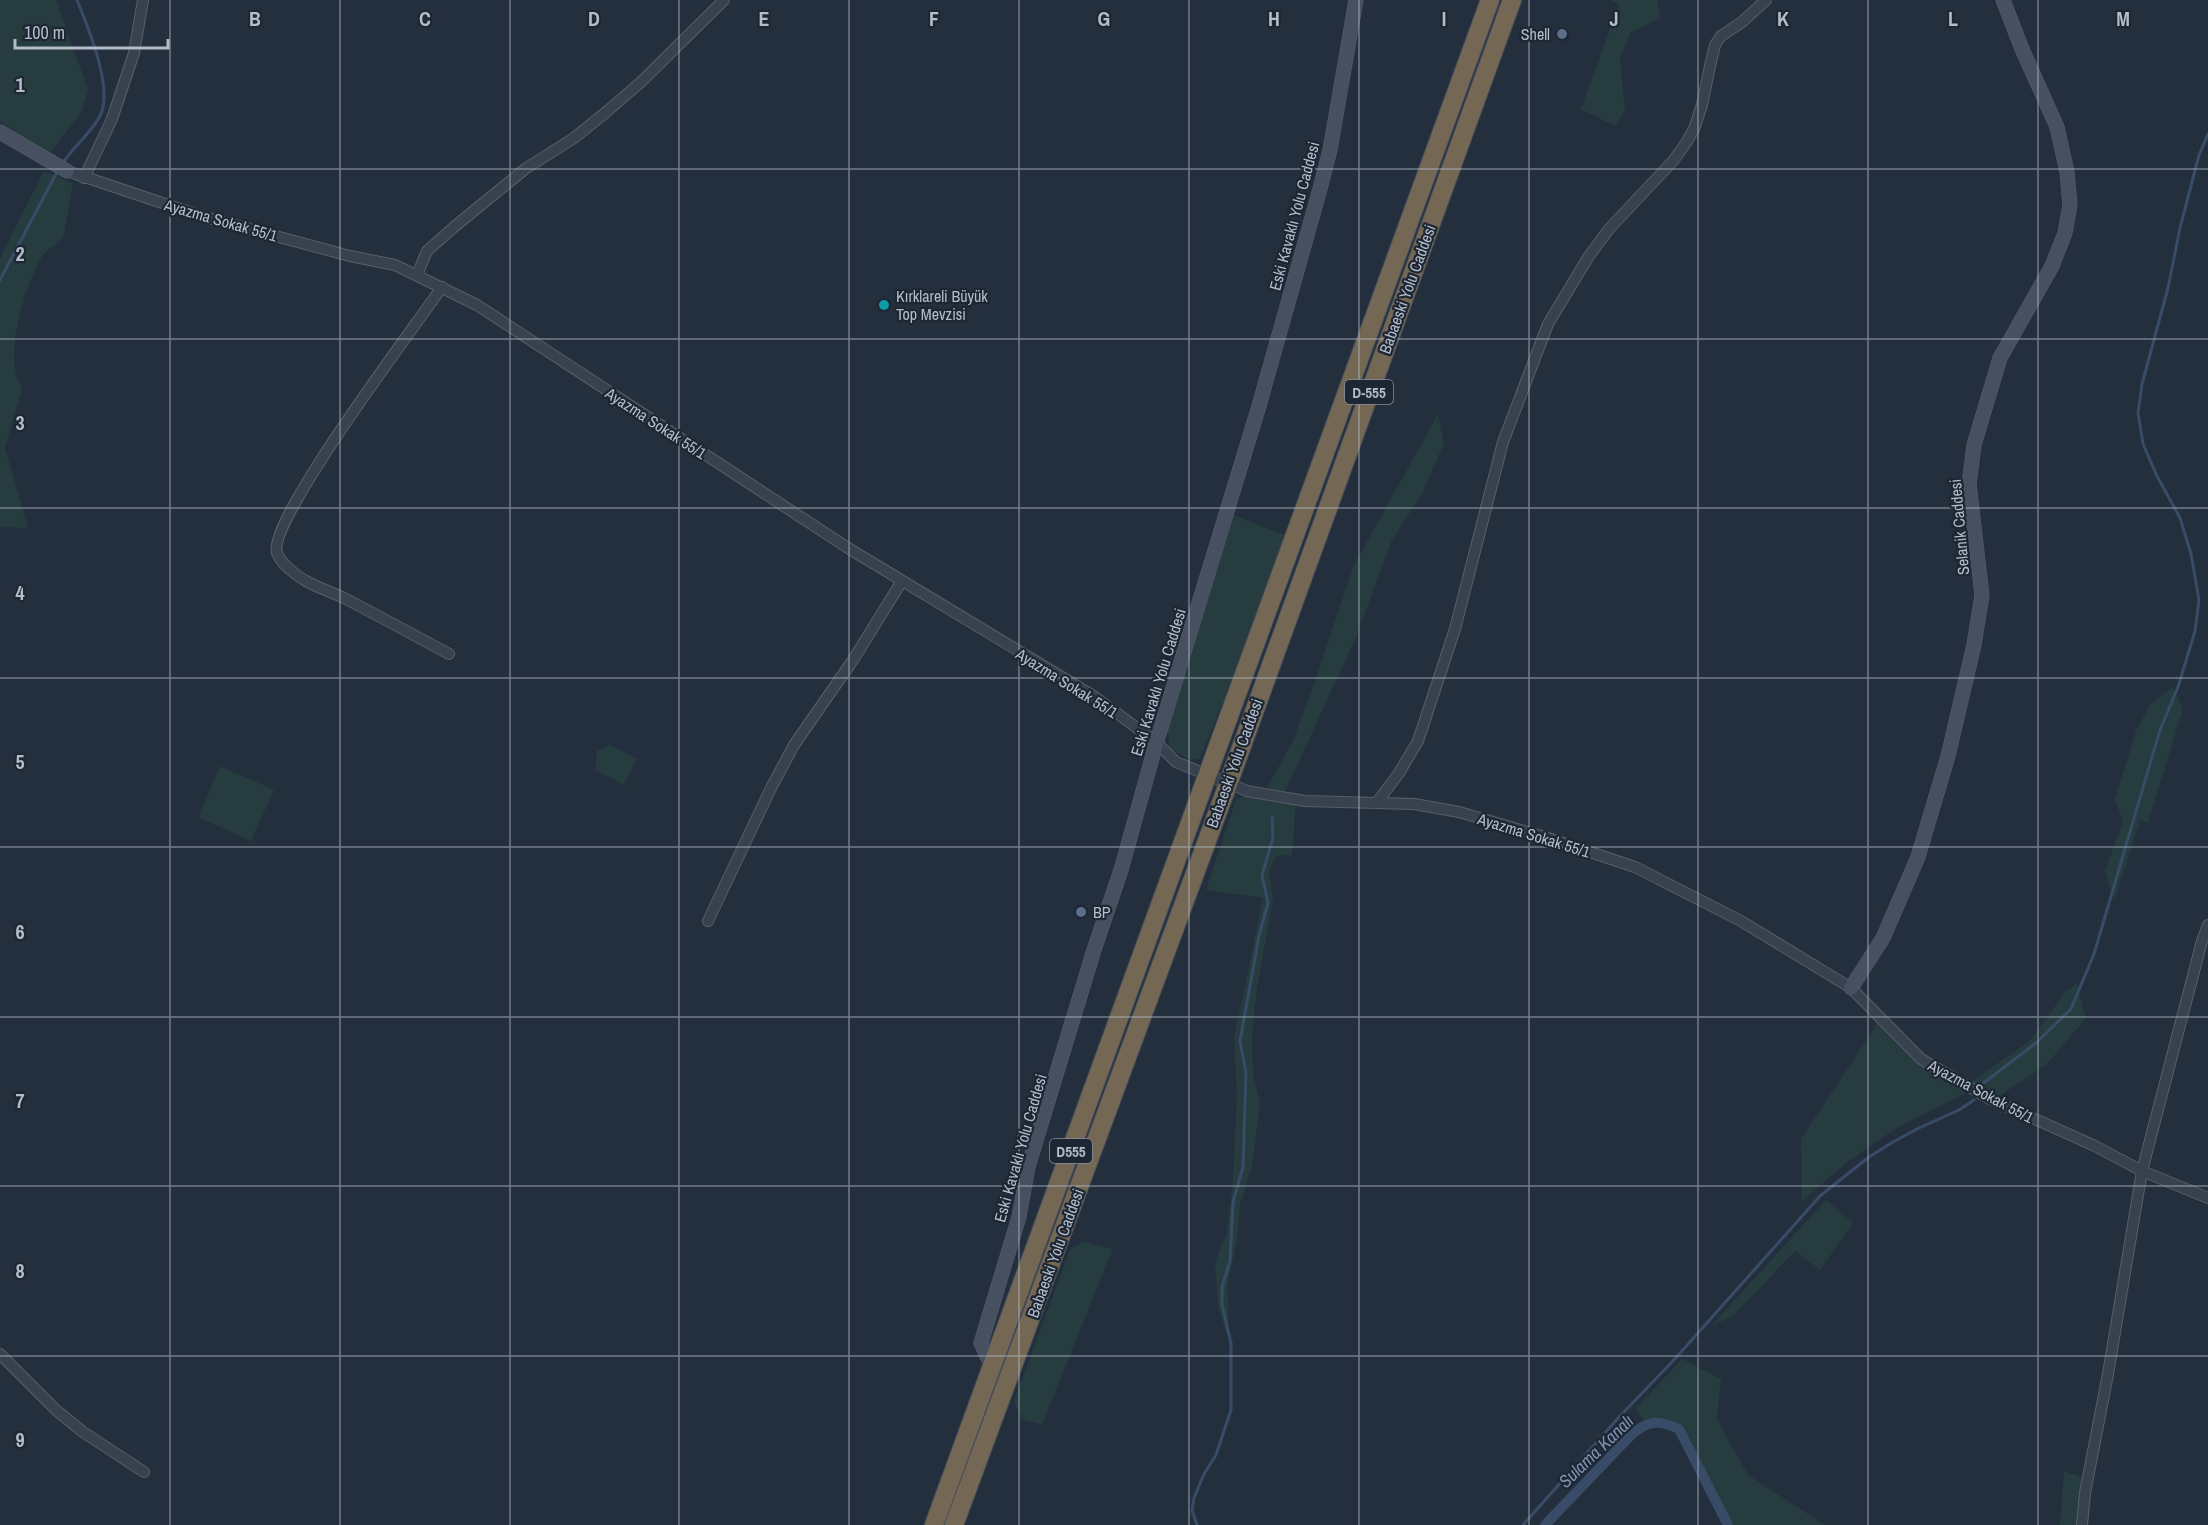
<svg xmlns="http://www.w3.org/2000/svg" width="2208" height="1525" font-family="'Archivo Narrow',sans-serif">
<rect width="100%" height="100%" fill="#242f3e"/>
<g fill="#263c3f">
<path d="M 0,0 L 56,0 L 88,89 L 81,113 L 50,153 L 0,122 Z"/>
<path d="M 1610,0 L 1657,0 L 1660,18 L 1630,33 L 1620,58 L 1625,110 L 1615,126 L 1581,109 L 1619,4 Z"/>
<path d="M 44,171 L 73,183 L 64,235 C 58,245 47,248 41,258 C 25,287 2,359 22,388 L 5,448 L 28,528 L 0,527 L 0,258 Z"/>
<path d="M 1438,414 L 1444,443 L 1423,492 L 1391,542 L 1357,635 L 1285,792 L 1267,788 L 1293,741 L 1311,692 L 1354,565 Z"/>
<path d="M 1233,515 L 1285,535 L 1240,661 L 1200,758 L 1190,760 L 1170,749 L 1167,728 Z"/>
<path d="M 2173,687 L 2183,709 L 2148,823 L 2140,820 L 2114,901 L 2105,871 L 2123,821 L 2115,799 L 2136,731 L 2150,705 Z"/>
<path d="M 610,745 L 637,759 L 624,785 L 595,770 L 597,750 Z"/>
<path d="M 220,766 L 274,790 L 251,841 L 198,817 Z"/>
<path d="M 1246,795 L 1296,803 L 1292,855 L 1275,856 L 1269,872 L 1273,899 L 1257,989 L 1252,1034 L 1253,1074 L 1260,1103 L 1252,1167 L 1240,1204 L 1237,1240 L 1227,1288 L 1229,1321 L 1226,1333 L 1218,1305 L 1215,1263 L 1227,1232 L 1233,1180 L 1237,1095 L 1234,1039 L 1263,898 L 1206,890 L 1236,800 Z"/>
<path d="M 2077,984 L 2086,1018 L 2047,1064 L 1995,1099 L 1969,1083 L 2030,1041 L 2066,991 Z"/>
<path d="M 1879,1021 L 1969,1091 L 1895,1129 L 1846,1163 L 1802,1201 L 1801,1139 Z"/>
<path d="M 1826,1200 L 1853,1223 L 1820,1270 L 1795,1251 L 1733,1316 L 1711,1326 Z"/>
<path d="M 1083,1241 L 1113,1249 L 1042,1425 L 1021,1419 L 1014,1401 L 1070,1250 Z"/>
<path d="M 1682,1359 L 1721,1379 L 1717,1419 L 1748,1475 L 1825,1525 L 1732,1525 L 1683,1426 L 1666,1419 L 1643,1420 L 1636,1408 Z"/>
<path d="M 2064,1471 L 2084,1478 L 2078,1525 L 2060,1525 Z"/>
</g>
<g fill="none" stroke-linecap="round" stroke-linejoin="round">
<g stroke="#394c67" stroke-width="3">
<path d="M 62,164 C 72,148 92,132 100,116 C 114,89 88,27 77,0"/>
<path d="M 0,280 L 57,172"/>
<path d="M 1981,1085 L 2037,1042 L 2071,1009 L 2094,954 L 2160,730 L 2178,687 L 2195,631 L 2199,600 L 2191,554 L 2180,518 L 2157,476 L 2143,444 L 2138,413 L 2142,384 L 2168,288 L 2180,228 L 2199,155 L 2208,134"/>
<path d="M 1197,1525 L 1192,1510 L 1194,1498 L 1204,1474 L 1216,1455 L 1231,1410 L 1231,1343 L 1222,1305 L 1222,1287 L 1230,1261 L 1233,1202 L 1243,1167 L 1246,1073 L 1240,1041 L 1259,936 L 1268,903 L 1262,875 L 1273,838 L 1272,817"/>
<path d="M 1523,1525 L 1620,1416 L 1673,1361 L 1820,1196 L 1869,1157 L 1893,1142 L 1919,1128 L 1959,1110 L 1974,1100"/>
</g>
<path stroke="#394c67" stroke-width="10" d="M 1545,1525 L 1633,1433 C 1650,1420 1659,1420 1679,1429 L 1728,1525"/>
<defs>
<g id="street">
<path d="M 67,171 L 201,216 L 350,256 L 395,265 L 477,305 L 848,548 L 1095,697 L 1156,742 L 1176,762 L 1247,791 L 1305,801 L 1414,804 L 1459,812 L 1545,837 L 1635,867 L 1741,921 L 1851,988 L 1921,1059 L 1990,1099 L 2095,1146 L 2142,1171 L 2208,1198"/>
<path d="M 84,178 L 112,119 L 134,53 L 143,0"/>
<path d="M 417,275 L 427,251 L 454,227 L 525,169 L 574,138 L 605,113 L 641,82 L 724,0"/>
<path d="M 442,287 C 417,324 266,522 277,553 C 282,565 296,575 306,581 C 318,588 332,592 344,598 C 379,616 414,635 449,654"/>
<path d="M 1378,801 L 1399,773 L 1418,741 L 1455,629 L 1503,442 L 1548,324 L 1589,256 L 1609,229 L 1673,161 L 1686,143 L 1694,129 L 1702,105 L 1710,66 L 1715,45 L 1721,36 L 1742,22 L 1766,0"/>
<path d="M 708,921 L 771,788 L 794,745 L 853,660 L 902,581"/>
<path d="M 0,1354 L 56,1410 L 83,1432 L 144,1472"/>
<path d="M 2082,1525 L 2085,1493 L 2108,1374 L 2142,1171 L 2202,941 L 2208,925"/>
</g>
<g id="secondary">
<path d="M 0,132 L 67,171"/>
<path d="M 1851,988 L 1883,938 L 1918,857 L 1948,756 L 1974,645 L 1982,595 L 1969,484 L 1974,445 L 2000,358 L 2052,266 L 2065,233 L 2070,205 L 2067,172 L 2057,127 L 2022,49 L 2003,0"/>
<path d="M 992,1367 L 981,1343 L 1019,1217 L 1028,1167 L 1094,950 L 1121,870 L 1156,744 L 1259,406 L 1320,189 L 1330,150 L 1356,0"/>
</g>
<g id="highway">
<path d="M 934,1525 L 1490,0"/>
<path d="M 954,1525 L 1228,784 L 1512,0"/>
</g>
</defs>
<use href="#street" stroke="#565f6c" stroke-width="12"/>
<use href="#secondary" stroke="#565f6c" stroke-width="15"/>
<use href="#highway" stroke="#434c59" stroke-width="20"/>
<use href="#street" stroke="#38414e" stroke-width="10"/>
<use href="#secondary" stroke="#465061" stroke-width="14"/>
<use href="#highway" stroke="#746855" stroke-width="18"/>
</g>
<path fill="none" stroke="#b4bcc9" stroke-width="1.5" stroke-opacity="0.55" d="M 170,0 L 170,1525M 340,0 L 340,1525M 510,0 L 510,1525M 679,0 L 679,1525M 849,0 L 849,1525M 1019,0 L 1019,1525M 1189,0 L 1189,1525M 1359,0 L 1359,1525M 1529,0 L 1529,1525M 1698,0 L 1698,1525M 1868,0 L 1868,1525M 2038,0 L 2038,1525M 0,169 L 2208,169M 0,339 L 2208,339M 0,508 L 2208,508M 0,678 L 2208,678M 0,847 L 2208,847M 0,1017 L 2208,1017M 0,1186 L 2208,1186M 0,1356 L 2208,1356"/>
<g fill="#5c6f8a" stroke="#1d2633" stroke-width="2">
<circle cx="1562" cy="34" r="6"/>
<circle cx="1081" cy="912" r="6"/>
</g>
<circle fill="#0f9aa8" stroke="#1d2633" stroke-width="2" cx="884" cy="305" r="6"/>
<g text-anchor="middle" dominant-baseline="central" stroke-width="4.5" stroke-linejoin="round" paint-order="stroke">
<g fill="#1d2633" stroke="#878f9c" stroke-width="1.5">
<rect x="1345" y="380" width="48" height="24" rx="4.5"/>
<rect x="1050" y="1139" width="42" height="24" rx="4.5"/>
</g>
<g font-size="15" font-weight="bold" fill="#b4bcc9">
<text x="1369" y="392">D-555</text>
<text x="1071" y="1151">D555</text>
</g>
<g font-size="16" fill="#b4bcc9" stroke="#1d2633" text-anchor="start">
<text x="1550" y="34" text-anchor="end">Shell</text>
<text x="896" y="296">Kırklareli Büyük<tspan x="896" dy="18">Top Mevzisi</tspan></text>
<text x="1093" y="912">BP</text>
</g>
<g font-size="16" fill="#b4bcc9" stroke="#1d2633">
<text transform="translate(1294 216) rotate(-75)">Eski Kavaklı Yolu Caddesi</text>
<text transform="translate(221 220) rotate(16)">Ayazma Sokak 55/1</text>
<text transform="translate(1407 289) rotate(-70)">Babaeski Yolu Caddesi</text>
<text transform="translate(656 423) rotate(33)">Ayazma Sokak 55/1</text>
<text transform="translate(1959 527) rotate(-95)">Selanik Caddesi</text>
<text transform="translate(1158 682) rotate(-73)">Eski Kavaklı Yolu Caddesi</text>
<text transform="translate(1067 683) rotate(32)">Ayazma Sokak 55/1</text>
<text transform="translate(1234 763) rotate(-70)">Babaeski Yolu Caddesi</text>
<text transform="translate(1534 835) rotate(17)">Ayazma Sokak 55/1</text>
<text transform="translate(1981 1091) rotate(28)">Ayazma Sokak 55/1</text>
<text transform="translate(1020 1148) rotate(-74)">Eski Kavaklı Yolu Caddesi</text>
<text transform="translate(1055 1253) rotate(-70)">Babaeski Yolu Caddesi</text>
</g>
<g font-size="18" font-style="italic" fill="#7c92b1" stroke="#1d2633">
<text transform="translate(1596 1451) rotate(-44)">Sulama Kanalı</text>
</g>
</g>
<g font-size="20" text-anchor="middle" font-weight="bold" fill="#b4bcc9" stroke="#1d2633" stroke-width="4.5" stroke-linejoin="round" paint-order="stroke">
<text x="255" y="26">B</text>
<text x="425" y="26">C</text>
<text x="594" y="26">D</text>
<text x="764" y="26">E</text>
<text x="934" y="26">F</text>
<text x="1104" y="26">G</text>
<text x="1274" y="26">H</text>
<text x="1444" y="26">I</text>
<text x="1614" y="26">J</text>
<text x="1783" y="26">K</text>
<text x="1953" y="26">L</text>
<text x="2123" y="26">M</text>
<text x="20" y="92">1</text>
<text x="20" y="261">2</text>
<text x="20" y="430">3</text>
<text x="20" y="600">4</text>
<text x="20" y="769">5</text>
<text x="20" y="939">6</text>
<text x="20" y="1108">7</text>
<text x="20" y="1278">8</text>
<text x="20" y="1447">9</text>
</g>
<path d="M15 39v9h153v-9" fill="none" stroke="#b4bcc9" stroke-width="3"/>
<text x="24" y="39" font-size="18" fill="#b4bcc9" stroke="#1d2633" stroke-width="4.5" paint-order="stroke">100 m</text>
</svg>
